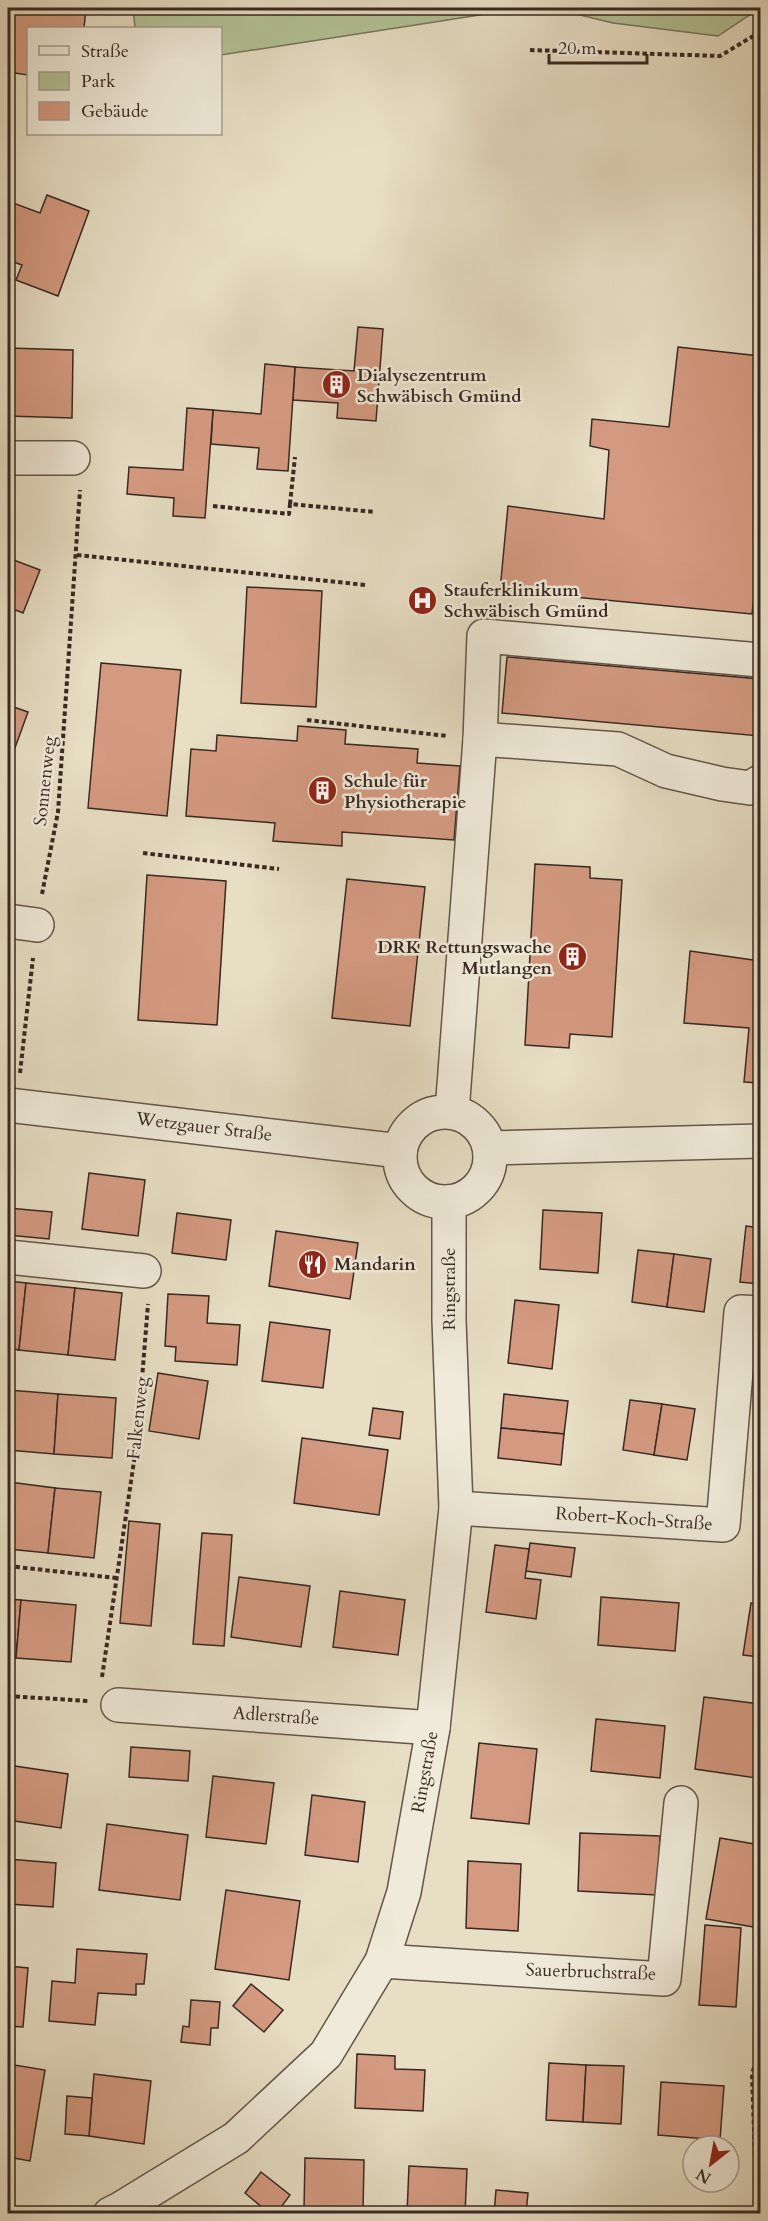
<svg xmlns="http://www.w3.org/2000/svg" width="768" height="2221" font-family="Cardo,serif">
<rect width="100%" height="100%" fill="#e7dec4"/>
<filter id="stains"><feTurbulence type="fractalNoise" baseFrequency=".00333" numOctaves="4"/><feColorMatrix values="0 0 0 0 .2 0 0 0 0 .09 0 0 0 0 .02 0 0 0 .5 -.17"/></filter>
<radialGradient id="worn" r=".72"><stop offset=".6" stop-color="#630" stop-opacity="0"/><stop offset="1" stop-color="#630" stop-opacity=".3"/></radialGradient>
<path fill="#b2c296" stroke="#76755c" stroke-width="1.5" d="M 133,8 L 760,8 L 718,36 L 613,23 L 576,14 L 499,12 L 221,55 L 220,28 L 135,28 Z"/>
<g fill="#d49a81" stroke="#392822" stroke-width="1.5">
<path d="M 8,8 L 86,8 L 84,28 L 28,28 L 28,75 L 8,72 Z"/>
<path d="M 47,195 L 89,211 L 58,296 L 16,280 L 22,265 L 8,260 L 8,201 L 40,213 Z"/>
<path d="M 358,327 L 383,329 L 376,421 L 337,418 L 338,403 L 293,400 L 295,367 L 354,371 Z"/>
<path d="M 678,347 L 760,356 L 760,546 L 752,614 L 500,590 L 508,506 L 604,519 L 609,450 L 590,446 L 592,419 L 669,427 Z"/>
<path d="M 8,348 L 73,350 L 72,418 L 8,416 Z"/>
<path d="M 265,364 L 295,367 L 288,471 L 257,469 L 259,448 L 211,444 L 213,410 L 261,414 Z"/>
<path d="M 187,408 L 213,410 L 205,518 L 173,516 L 174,498 L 127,494 L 129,467 L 183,470 Z"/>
<path d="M 11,559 L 40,570 L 23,613 L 8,607 L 8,569 Z"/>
<path d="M 247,587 L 322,591 L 316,707 L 241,703 Z"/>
<path d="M 507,657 L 760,679 L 760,736 L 502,713 Z"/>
<path d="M 101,663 L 181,670 L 167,816 L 88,808 Z"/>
<path d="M 8,705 L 28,712 L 12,756 L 8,754 Z"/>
<path d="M 298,726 L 346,730 L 345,744 L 418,749 L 417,763 L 460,766 L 454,840 L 342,832 L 342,846 L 273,841 L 275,823 L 186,816 L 191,749 L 216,751 L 217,735 L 297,741 Z"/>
<path d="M 535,864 L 590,867 L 590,878 L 622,880 L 612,1037 L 570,1034 L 569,1048 L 525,1045 Z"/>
<path d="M 147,875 L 226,881 L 217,1025 L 138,1020 Z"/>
<path d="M 347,879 L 425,887 L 410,1026 L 332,1018 Z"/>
<path d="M 690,951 L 760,961 L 760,1083 L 744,1082 L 749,1028 L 684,1023 Z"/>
<path d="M 89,1173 L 145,1180 L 138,1236 L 82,1229 Z"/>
<path d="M 8,1208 L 52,1212 L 49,1239 L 8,1235 Z"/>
<path d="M 543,1210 L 602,1213 L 598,1273 L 540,1269 Z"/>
<path d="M 177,1213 L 231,1220 L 226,1260 L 172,1253 Z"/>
<path d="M 746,1226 L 760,1228 L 760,1284 L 740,1282 Z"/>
<path d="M 276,1231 L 358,1243 L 350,1299 L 269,1286 Z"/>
<path d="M 638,1250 L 674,1254 L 667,1307 L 632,1302 Z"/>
<path d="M 674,1254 L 711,1259 L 704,1312 L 667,1307 Z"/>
<path d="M 8,1281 L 26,1283 L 19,1350 L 8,1348 Z"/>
<path d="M 26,1283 L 75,1288 L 68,1355 L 19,1350 Z"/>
<path d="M 75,1288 L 122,1293 L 115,1360 L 68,1355 Z"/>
<path d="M 168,1294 L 209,1296 L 207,1323 L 240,1325 L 237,1365 L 175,1361 L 176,1347 L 165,1346 Z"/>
<path d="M 515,1300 L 559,1305 L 552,1369 L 508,1363 Z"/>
<path d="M 270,1322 L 330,1330 L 323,1388 L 262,1381 Z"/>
<path d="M 158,1373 L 208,1381 L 199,1439 L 149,1431 Z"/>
<path d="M 8,1390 L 58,1394 L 54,1454 L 8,1450 Z"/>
<path d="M 58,1394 L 116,1398 L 112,1458 L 54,1454 Z"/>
<path d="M 504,1394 L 568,1401 L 564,1434 L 501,1428 Z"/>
<path d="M 630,1400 L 662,1404 L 654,1455 L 623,1450 Z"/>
<path d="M 662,1404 L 695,1409 L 687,1460 L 654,1455 Z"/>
<path d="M 373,1408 L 403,1412 L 400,1439 L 369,1435 Z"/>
<path d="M 501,1428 L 564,1434 L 561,1465 L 498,1458 Z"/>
<path d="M 302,1438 L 388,1450 L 379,1515 L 294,1503 Z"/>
<path d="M 9,1482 L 55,1488 L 48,1553 L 8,1549 Z"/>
<path d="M 55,1488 L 101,1492 L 94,1558 L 48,1553 Z"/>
<path d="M 129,1521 L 160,1524 L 151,1626 L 120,1623 Z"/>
<path d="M 202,1533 L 232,1535 L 224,1646 L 193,1644 Z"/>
<path d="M 530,1543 L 575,1548 L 571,1577 L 526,1571 Z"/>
<path d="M 495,1545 L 529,1549 L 525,1578 L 541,1580 L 536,1619 L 486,1612 Z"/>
<path d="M 239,1577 L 310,1586 L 301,1647 L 231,1637 Z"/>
<path d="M 340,1591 L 405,1600 L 398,1655 L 333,1647 Z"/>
<path d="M 601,1597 L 679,1603 L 675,1651 L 598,1645 Z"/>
<path d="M 8,1599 L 21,1600 L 16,1658 L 8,1657 Z"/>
<path d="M 21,1600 L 76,1605 L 71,1662 L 16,1658 Z"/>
<path d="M 751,1603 L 760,1605 L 760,1657 L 743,1655 Z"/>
<path d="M 704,1697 L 760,1704 L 760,1744 L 756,1778 L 695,1769 Z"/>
<path d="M 596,1719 L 665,1726 L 660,1778 L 591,1771 Z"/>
<path d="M 479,1743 L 537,1749 L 529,1824 L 471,1818 Z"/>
<path d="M 131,1747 L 190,1751 L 188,1781 L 129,1777 Z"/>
<path d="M 8,1765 L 68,1774 L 61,1828 L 8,1820 Z"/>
<path d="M 213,1776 L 274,1783 L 266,1844 L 206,1837 Z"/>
<path d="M 312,1795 L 365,1802 L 358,1862 L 305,1855 Z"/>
<path d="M 107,1824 L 188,1835 L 180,1900 L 99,1890 Z"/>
<path d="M 580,1833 L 660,1836 L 657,1895 L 578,1891 Z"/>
<path d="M 720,1838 L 760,1845 L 760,1928 L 706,1919 Z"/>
<path d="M 8,1859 L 56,1863 L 53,1907 L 8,1904 Z"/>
<path d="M 468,1861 L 521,1864 L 518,1931 L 466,1928 Z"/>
<path d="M 226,1890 L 300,1901 L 289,1980 L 215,1969 Z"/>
<path d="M 705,1925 L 741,1928 L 736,2007 L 699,2005 Z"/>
<path d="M 77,1949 L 147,1954 L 144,1984 L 136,1984 L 136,1995 L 98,1993 L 95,2025 L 49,2021 L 52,1981 L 75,1983 Z"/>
<path d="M 8,1966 L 28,1968 L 23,2027 L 8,2026 Z"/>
<path d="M 251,1984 L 283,2010 L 264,2032 L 233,2006 Z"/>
<path d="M 191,2000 L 220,2002 L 218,2028 L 211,2028 L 210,2045 L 181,2042 L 183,2026 L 189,2027 Z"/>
<path d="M 357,2054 L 395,2056 L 395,2069 L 425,2070 L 423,2111 L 355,2108 Z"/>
<path d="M 549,2063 L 586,2065 L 583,2122 L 546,2120 Z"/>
<path d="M 8,2064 L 45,2070 L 30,2161 L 8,2157 Z"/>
<path d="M 586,2065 L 624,2066 L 621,2124 L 583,2122 Z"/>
<path d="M 94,2074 L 151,2081 L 144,2144 L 89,2136 Z"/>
<path d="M 661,2082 L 724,2086 L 720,2140 L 658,2135 Z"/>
<path d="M 67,2096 L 92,2098 L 89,2136 L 65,2134 Z"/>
<path d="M 305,2158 L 364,2160 L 363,2210 L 304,2209 Z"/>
<path d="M 409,2166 L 467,2169 L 465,2214 L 407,2214 Z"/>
<path d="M 261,2172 L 290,2195 L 276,2214 L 270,2214 L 245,2193 Z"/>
<path d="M 496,2190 L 528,2193 L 526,2214 L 494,2214 Z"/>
</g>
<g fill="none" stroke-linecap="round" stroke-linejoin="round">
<defs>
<g id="minor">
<path d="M 8,458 L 73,458"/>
<path d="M 480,739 L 618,749 L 666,771 L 722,784 L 750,788 L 760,782"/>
<path d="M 8,921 L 37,925"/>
<path d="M 8,1105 L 400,1151"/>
<path d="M 452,1112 L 480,739 L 484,636 L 760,660"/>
<circle cx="445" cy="1157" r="45"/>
<path d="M 490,1148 L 760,1141"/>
<path d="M 8,1257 L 144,1271"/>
<path d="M 456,1508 L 723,1525 L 741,1312 L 760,1313"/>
<path d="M 118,1705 L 433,1728"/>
<path d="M 382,1961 L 664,1979 L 681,1803"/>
<path d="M 110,2214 L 120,2209 L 236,2138 L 326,2054 L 382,1961 L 404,1892 L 433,1728 L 456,1508 L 449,1320 L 449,1202"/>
</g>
</defs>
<use href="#minor" stroke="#64564a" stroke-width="36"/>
<g stroke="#392822" stroke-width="4" stroke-dasharray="4.5 3" stroke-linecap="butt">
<path d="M 530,50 L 720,56 L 760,32"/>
<path d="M 290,504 L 295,457"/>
<path d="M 213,506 L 289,514 L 290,504 L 375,512"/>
<path d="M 77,555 L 366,585"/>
<path d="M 307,720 L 447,736"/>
<path d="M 143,853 L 279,869"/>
<path d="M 42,894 L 58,812 L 80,490"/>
<path d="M 20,1073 L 33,958"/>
<path d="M 8,1566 L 116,1578"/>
<path d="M 102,1677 L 137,1441 L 148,1304"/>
<path d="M 8,1696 L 88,1701"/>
<path d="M 757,2214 L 752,2074 L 760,2048"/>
</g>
<use href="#minor" stroke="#efead9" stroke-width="33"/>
</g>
<defs>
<symbol id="building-disc" viewBox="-11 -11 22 22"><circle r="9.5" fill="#8f2418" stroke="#efead9"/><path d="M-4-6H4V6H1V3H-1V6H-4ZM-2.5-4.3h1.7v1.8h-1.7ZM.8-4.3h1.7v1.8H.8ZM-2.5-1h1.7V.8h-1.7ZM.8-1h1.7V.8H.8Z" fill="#fff"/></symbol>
<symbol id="hospital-disc" viewBox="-11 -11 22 22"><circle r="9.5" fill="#8f2418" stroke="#efead9"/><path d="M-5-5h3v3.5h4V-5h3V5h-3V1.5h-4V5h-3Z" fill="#fff"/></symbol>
<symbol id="restaurant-disc" viewBox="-11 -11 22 22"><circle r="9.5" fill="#8f2418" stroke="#efead9"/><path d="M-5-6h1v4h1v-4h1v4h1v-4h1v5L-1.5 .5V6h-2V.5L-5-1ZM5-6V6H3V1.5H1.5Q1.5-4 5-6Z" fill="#fff"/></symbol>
</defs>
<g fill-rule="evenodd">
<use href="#building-disc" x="320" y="368" width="33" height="33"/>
<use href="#hospital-disc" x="406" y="584" width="33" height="33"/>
<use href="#building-disc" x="306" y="774" width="33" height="33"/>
<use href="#building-disc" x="556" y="940" width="33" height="33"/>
<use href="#restaurant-disc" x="296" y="1248" width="33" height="33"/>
</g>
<g text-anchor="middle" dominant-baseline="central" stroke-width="5" stroke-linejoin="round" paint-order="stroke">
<g font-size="18" font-weight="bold" fill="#392822" stroke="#efead9" text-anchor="start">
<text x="357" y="375">Dialysezentrum<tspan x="357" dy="21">Schwäbisch Gmünd</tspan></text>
<text x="444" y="590">Stauferklinikum<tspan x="444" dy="21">Schwäbisch Gmünd</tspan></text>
<text x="344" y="781">Schule für<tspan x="344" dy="21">Physiotherapie</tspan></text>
<text x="552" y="947" text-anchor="end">DRK Rettungswache<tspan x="552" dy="21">Mutlangen</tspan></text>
<text x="334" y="1264">Mandarin</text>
</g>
<g font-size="18" fill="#392822" stroke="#efead9">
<text transform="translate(45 781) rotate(-84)">Sonnenweg</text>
<text transform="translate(204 1127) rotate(7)">Wetzgauer Straße</text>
<text transform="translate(449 1289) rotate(-90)">Ringstraße</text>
<text transform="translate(138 1418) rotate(-84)">Falkenweg</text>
<text transform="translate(634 1519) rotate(4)">Robert-Koch-Straße</text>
<text transform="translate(276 1716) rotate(4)">Adlerstraße</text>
<text transform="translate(425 1772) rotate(-80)">Ringstraße</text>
<text transform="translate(591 1972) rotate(2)">Sauerbruchstraße</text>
</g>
</g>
<rect width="768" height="2221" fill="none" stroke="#e7dec4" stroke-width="30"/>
<rect x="9" y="9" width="750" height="2203" fill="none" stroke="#392822" stroke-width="3"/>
<rect x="15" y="15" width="738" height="2191" fill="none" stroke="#392822" stroke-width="1.5"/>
<rect x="27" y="27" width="195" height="108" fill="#efead9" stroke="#a69c90" stroke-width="1.5"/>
<rect x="39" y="46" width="30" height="9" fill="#efead9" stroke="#a69c90" stroke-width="1.5"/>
<text x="81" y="57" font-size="18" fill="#392822">Straße</text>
<rect x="39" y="72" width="30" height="18" fill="#b2c296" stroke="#a69c90" stroke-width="1.5"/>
<text x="81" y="87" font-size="18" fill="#392822">Park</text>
<rect x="39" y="102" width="30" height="18" fill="#d49a81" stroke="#a69c90" stroke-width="1.5"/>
<text x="81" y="117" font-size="18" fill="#392822">Gebäude</text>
<g transform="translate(711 2164) rotate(211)"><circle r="28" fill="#efead9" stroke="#a69c90" stroke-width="1.5"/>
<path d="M0-4.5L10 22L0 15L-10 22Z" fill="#8f2418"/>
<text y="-9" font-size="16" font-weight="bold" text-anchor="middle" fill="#392822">N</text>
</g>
<path d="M549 54v9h98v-9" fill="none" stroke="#392822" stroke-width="3"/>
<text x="558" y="54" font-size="18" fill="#392822" stroke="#efead9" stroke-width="4.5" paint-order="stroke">20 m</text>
<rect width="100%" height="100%" filter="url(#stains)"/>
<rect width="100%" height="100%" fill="url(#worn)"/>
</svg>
